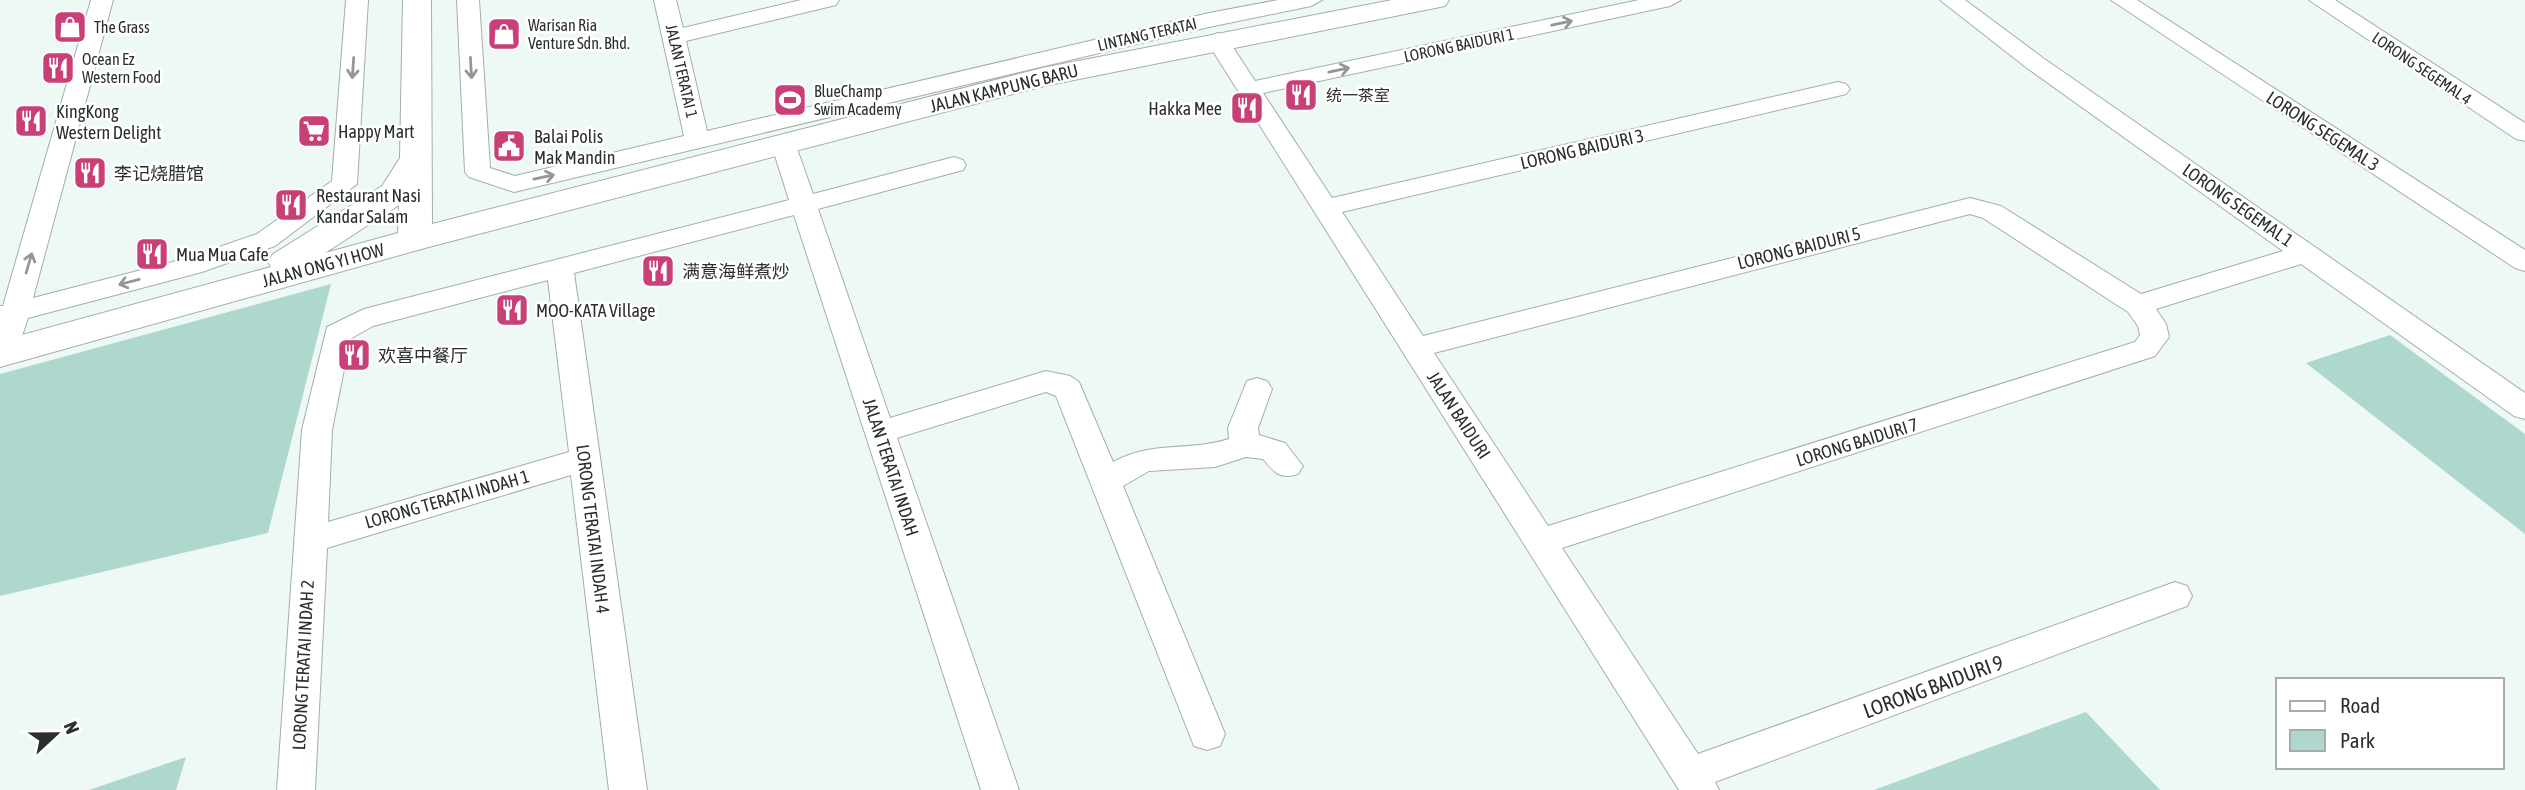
<svg xmlns="http://www.w3.org/2000/svg" width="2525" height="790" font-family="'Asap Condensed','Noto Sans SC',sans-serif">
<rect width="100%" height="100%" fill="#eef9f6"/>
<g fill="#aed8ce">
<path d="M 331,284 L 268,533 L 0,596 L 0,374 Z"/>
<path d="M 2390,335 L 2525,434 L 2525,534 L 2306,363 Z"/>
<path d="M 2086,712 L 2160,790 L 1874,790 Z"/>
<path d="M 186,757 L 176,790 L 89,790 Z"/>
</g>
<g fill="none" stroke-linecap="round" stroke-linejoin="round">
<defs>
<g id="street">
<path d="M 91,0 L 113,0 L 33,298 L 184,259 L 257,234 L 332,181 L 346,0 L 368,0 L 357,184 L 275,246 L 202,272 L 28,318 L 14,360 L 0,362 L 0,306 L 3,306 Z"/>
<path d="M 457,0 L 479,0 L 490,168 L 515,176 L 684,136 L 654,0 L 676,0 L 683,28 L 801,0 L 839,0 L 836,5 L 686,41 L 707,131 L 1209,13 L 1278,0 L 1322,0 L 1311,6 L 1209,27 L 514,192 L 469,177 L 465,172 Z"/>
<path d="M 1639,0 L 1681,0 L 1670,6 L 1263,93 L 1332,198 L 1838,82 L 1846,84 L 1850,89 L 1846,94 L 1838,96 L 1342,212 L 1423,336 L 1970,198 L 2001,206 L 2141,294 L 2283,251 L 2027,68 L 1940,0 L 1965,0 L 2043,58 L 2525,393 L 2525,419 L 2514,416 L 2301,264 L 2156,309 L 2166,324 L 2169,337 L 2155,356 L 1562,548 L 1698,754 L 2175,582 L 2187,586 L 2192,596 L 2187,606 L 1715,782 L 1719,790 L 1679,790 L 1206,40 L 1217,33 L 1225,35 L 1255,81 ZM 1970,214 L 1983,218 L 2128,312 L 2138,326 L 2140,335 L 2135,342 L 1548,526 L 1434,353 Z"/>
<path d="M 2111,0 L 2137,0 L 2525,250 L 2525,271 L 2515,268 Z"/>
<path d="M 2309,0 L 2335,0 L 2525,123 L 2525,141 L 2516,139 Z"/>
<path d="M 783,136 L 792,138 L 795,143 L 813,194 L 954,157 L 963,160 L 966,165 L 963,170 L 818,209 L 890,418 L 1046,371 L 1070,376 L 1079,382 L 1113,462 C 1154,440 1188,452 1229,439 L 1228,428 L 1247,381 L 1257,378 L 1267,381 L 1272,389 L 1258,428 L 1259,435 L 1285,443 L 1303,466 L 1298,474 C 1280,480 1274,472 1263,459 L 1246,457 L 1215,467 L 1149,471 L 1123,486 L 1225,734 L 1220,746 L 1207,750 L 1194,746 L 1056,396 L 1046,392 L 897,438 L 1019,790 L 981,790 L 794,215 L 574,273 L 647,790 L 609,790 L 571,475 L 327,548 L 315,790 L 277,790 L 302,430 L 327,327 L 364,309 L 789,200 L 771,143 L 774,138 ZM 548,280 L 569,452 L 328,522 L 332,430 L 350,339 L 373,326 Z"/>
</g>
<path id="secondary" d="M 403,0 L 431,0 L 432,224 L 1042,68 L 1392,0 L 1449,0 L 1445,6 L 1435,8 L 1044,86 L 425,248 L 0,367 L 0,341 L 271,267 L 268,262 L 273,254 L 382,186 L 400,158 ZM 399,205 L 398,233 L 325,253 Z"/>
</defs>
<use href="#street" stroke="#a3aeab" stroke-width="2"/>
<use href="#secondary" stroke="#a3aeab" stroke-width="2"/>
<use href="#street" fill="#fff" fill-rule="evenodd"/>
<use href="#secondary" fill="#fff" fill-rule="evenodd"/>
</g>
<defs><path id="oneway-shaft" d="M-6 0H5M1.5-3L5.5 0L1.5 3" fill="none" stroke-width="1.6" stroke-linecap="round" stroke-linejoin="round" transform="scale(1.75)"/></defs>
<g stroke="#959796">
<use href="#oneway-shaft" transform="translate(1562 23) rotate(-12)"/>
<use href="#oneway-shaft" transform="translate(353 68) rotate(94)"/>
<use href="#oneway-shaft" transform="translate(471 68) rotate(87)"/>
<use href="#oneway-shaft" transform="translate(1339 70) rotate(-12)"/>
<use href="#oneway-shaft" transform="translate(544 177) rotate(-12)"/>
<use href="#oneway-shaft" transform="translate(29 263) rotate(-74)"/>
<use href="#oneway-shaft" transform="translate(129 282) rotate(165)"/>
</g>
<defs>
<symbol id="shop-square" viewBox="-11 -11 22 22"><rect x="-9" y="-9" width="18" height="18" rx="4" fill="#c93f77" stroke="#fff"/><path d="M-5-2.5h2.3a2.7 3.5 0 0 1 5.4 0H5L5.5 6h-11ZM-1.5-2.5h3a1.5 2.3 0 0 0-3 0Z" fill="#fff"/></symbol>
<symbol id="restaurant-square" viewBox="-11 -11 22 22"><rect x="-9" y="-9" width="18" height="18" rx="4" fill="#c93f77" stroke="#fff"/><path d="M-5-6h1v4h1v-4h1v4h1v-4h1v5L-1.5 .5V6h-2V.5L-5-1ZM5-6V6H3V1.5H1.5Q1.5-4 5-6Z" fill="#fff"/></symbol>
<symbol id="stadium-square" viewBox="-11 -11 22 22"><rect x="-9" y="-9" width="18" height="18" rx="4" fill="#c93f77" stroke="#fff"/><path d="M0-5a6.5 5 0 1 0 0 10a6.5 5 0 1 0 0-10ZM-3.5-1.8h7v3.6h-7Z" fill="#fff"/></symbol>
<symbol id="supermarket-square" viewBox="-11 -11 22 22"><rect x="-9" y="-9" width="18" height="18" rx="4" fill="#c93f77" stroke="#fff"/><path d="M-6-5.5h2.5l.6 2H6L4.5 2H-2.5L-4.4-4H-6ZM-1.5 3.2a1.3 1.3 0 1 0 .1 0ZM3 3.2a1.3 1.3 0 1 0 .1 0Z" fill="#fff"/></symbol>
<symbol id="civic-square" viewBox="-11 -11 22 22"><rect x="-9" y="-9" width="18" height="18" rx="4" fill="#c93f77" stroke="#fff"/><path d="M-.6-6.5H3V-4.5H.6V-3L4-1V1h2V6H-6V1h2V-1L-.6-3ZM-1.2 2.5V6h2.4V2.5Z" fill="#fff"/></symbol>
</defs>
<g fill-rule="evenodd">
<use href="#shop-square" x="51" y="8" width="38" height="38"/>
<use href="#shop-square" x="485" y="15" width="38" height="38"/>
<use href="#restaurant-square" x="39" y="49" width="38" height="38"/>
<use href="#restaurant-square" x="1282" y="76" width="38" height="38"/>
<use href="#stadium-square" x="771" y="81" width="38" height="38"/>
<use href="#restaurant-square" x="1228" y="89" width="38" height="38"/>
<use href="#restaurant-square" x="12" y="102" width="38" height="38"/>
<use href="#supermarket-square" x="295" y="112" width="38" height="38"/>
<use href="#civic-square" x="490" y="127" width="38" height="38"/>
<use href="#restaurant-square" x="71" y="154" width="38" height="38"/>
<use href="#restaurant-square" x="272" y="186" width="38" height="38"/>
<use href="#restaurant-square" x="133" y="235" width="38" height="38"/>
<use href="#restaurant-square" x="639" y="252" width="38" height="38"/>
<use href="#restaurant-square" x="493" y="291" width="38" height="38"/>
<use href="#restaurant-square" x="335" y="336" width="38" height="38"/>
</g>
<g text-anchor="middle" dominant-baseline="central" stroke-width="5" stroke-linejoin="round" paint-order="stroke">
<g font-size="16" fill="#2b2f2e" stroke="#fff" text-anchor="start">
<text x="528" y="25">Warisan Ria<tspan x="528" dy="18">Venture Sdn. Bhd.</tspan></text>
<text x="94" y="27">The Grass</text>
<text x="82" y="59">Ocean Ez<tspan x="82" dy="18">Western Food</tspan></text>
<text x="814" y="91">BlueChamp<tspan x="814" dy="18">Swim Academy</tspan></text>
<text x="1326" y="95">统一茶室</text>
</g>
<g font-size="16" fill="#2b2f2e" stroke="#fff">
<text transform="translate(1147 34) rotate(-13)">LINTANG TERATAI</text>
<text transform="translate(1459 45) rotate(-12)">LORONG BAIDURI 1</text>
<text transform="translate(2422 68) rotate(34)">LORONG SEGEMAL 4</text>
<text transform="translate(682 71) rotate(77)">JALAN TERATAI 1</text>
</g>
<g font-size="18" fill="#2b2f2e" stroke="#fff">
<text transform="translate(1004 88) rotate(-14)">JALAN KAMPUNG BARU</text>
<text transform="translate(2323 131) rotate(33)">LORONG SEGEMAL 3</text>
<text transform="translate(1582 149) rotate(-13)">LORONG BAIDURI 3</text>
<text transform="translate(2238 205) rotate(35)">LORONG SEGEMAL 1</text>
<text transform="translate(1799 248) rotate(-14)">LORONG BAIDURI 5</text>
<text transform="translate(323 265) rotate(-15)">JALAN ONG YI HOW</text>
<text transform="translate(1459 415) rotate(57)">JALAN BAIDURI</text>
<text transform="translate(1857 442) rotate(-17)">LORONG BAIDURI 7</text>
<text transform="translate(891 467) rotate(72)">JALAN TERATAI INDAH</text>
<text transform="translate(447 499) rotate(-16)">LORONG TERATAI INDAH 1</text>
<text transform="translate(593 529) rotate(83)">LORONG TERATAI INDAH 4</text>
<text transform="translate(303 665) rotate(-87)">LORONG TERATAI INDAH 2</text>
</g>
<g font-size="18" fill="#2b2f2e" stroke="#fff" text-anchor="start">
<text x="1222" y="108" text-anchor="end">Hakka Mee</text>
<text x="56" y="111">KingKong<tspan x="56" dy="21">Western Delight</tspan></text>
<text x="338" y="131">Happy Mart</text>
<text x="534" y="136">Balai Polis<tspan x="534" dy="21">Mak Mandin</tspan></text>
<text x="114" y="173">李记烧腊馆</text>
<text x="316" y="195">Restaurant Nasi<tspan x="316" dy="21">Kandar Salam</tspan></text>
<text x="176" y="254">Mua Mua Cafe</text>
<text x="682" y="271">满意海鲜煮炒</text>
<text x="536" y="310">MOO-KATA Village</text>
<text x="378" y="355">欢喜中餐厅</text>
</g>
<g font-size="21" fill="#2b2f2e" stroke="#fff">
<text transform="translate(1933 686) rotate(-20)">LORONG BAIDURI 9</text>
</g>
</g>
<rect x="2276" y="678" width="228" height="91" fill="#ffffff" stroke="#aaacab" stroke-width="2"/>
<rect x="2290" y="701" width="35" height="10" fill="#ffffff" stroke="#aaacab" stroke-width="2"/>
<text x="2340" y="713" font-size="21" fill="#2b2f2e">Road</text>
<rect x="2290" y="730" width="35" height="21" fill="#aed8ce" stroke="#aaacab" stroke-width="2"/>
<text x="2340" y="748" font-size="21" fill="#2b2f2e">Park</text>
<g transform="translate(56 734) rotate(68)" stroke="#ffffff" stroke-width="5" paint-order="stroke">
<path d="M0-5L12 26L0 18L-12 26Z" fill="#2b2f2e"/>
<text y="-10" font-size="19" font-weight="bold" text-anchor="middle" fill="#2b2f2e">N</text>
</g>
</svg>
